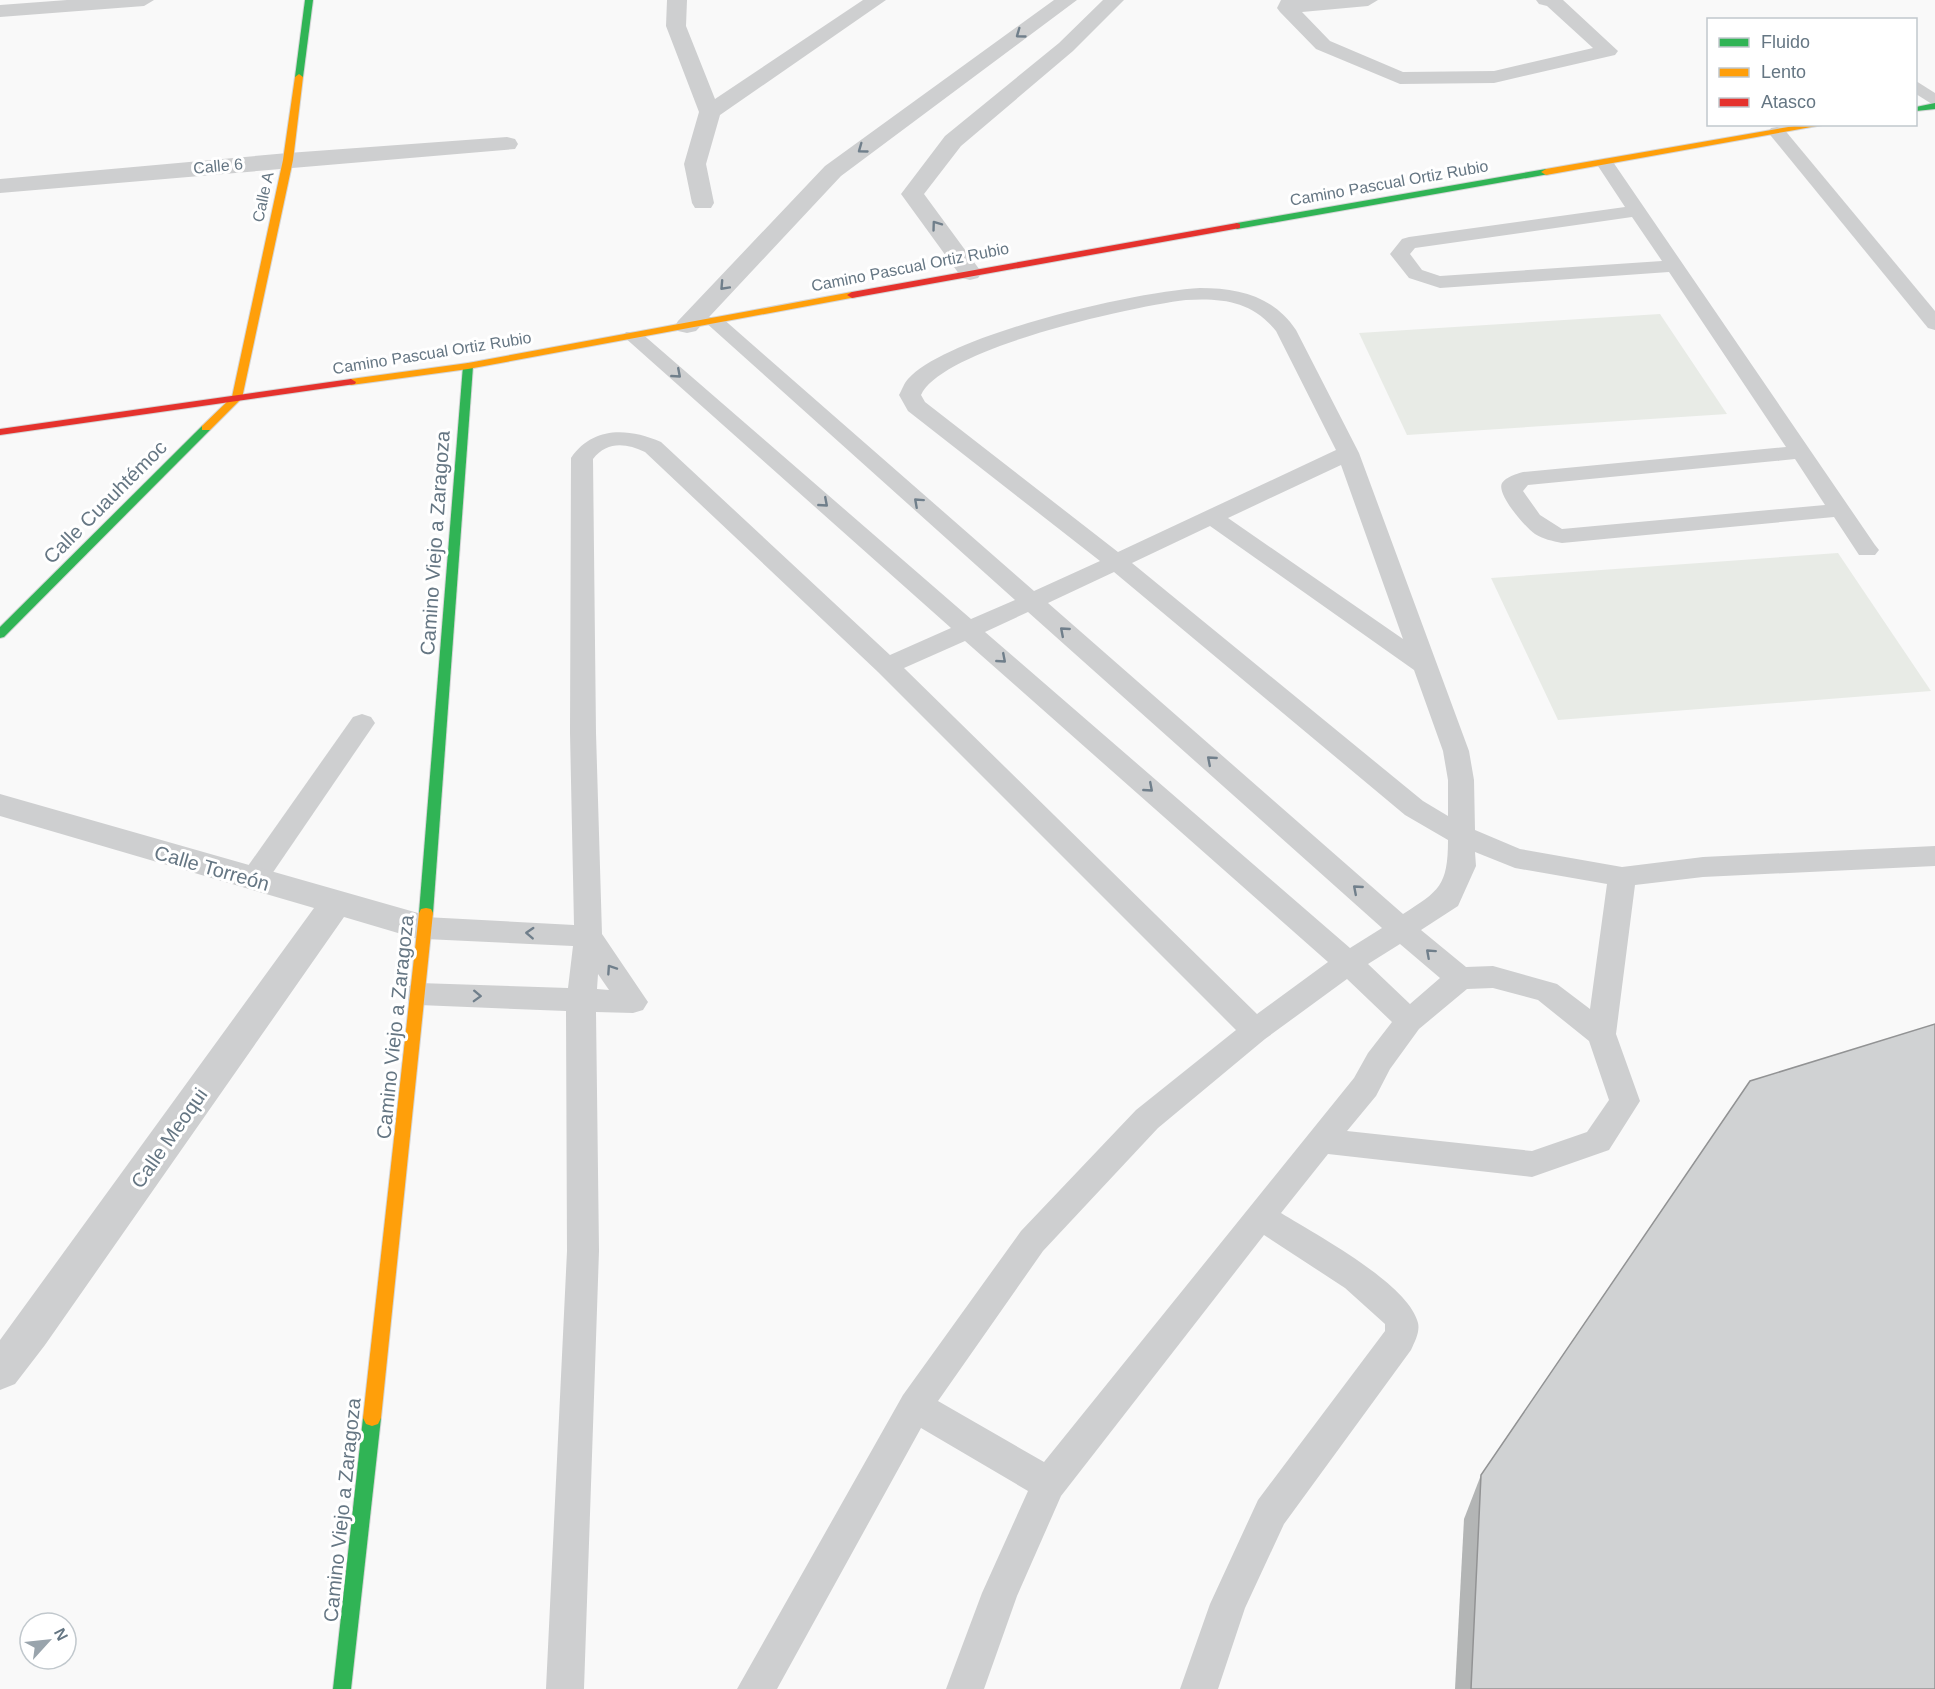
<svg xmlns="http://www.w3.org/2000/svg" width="1935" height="1689" font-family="Arial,sans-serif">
<rect width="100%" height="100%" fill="#f9f9f9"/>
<g fill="#e8ebe6">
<path d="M 1660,314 L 1727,414 L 1407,435 L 1359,333 Z"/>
<path d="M 1838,553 L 1931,691 L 1558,720 L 1491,578 Z"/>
</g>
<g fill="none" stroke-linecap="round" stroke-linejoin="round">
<defs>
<g id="fast">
<path d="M 305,0 L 313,0 L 303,77 L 299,80 L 295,77 Z"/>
<path d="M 1935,103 L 1935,109 L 1916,111 L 1916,107 Z"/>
<path d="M 1546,169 L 1549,170 L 1549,174 L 1237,229 L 1232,226 L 1237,223 Z"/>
<path d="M 468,363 L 473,366 L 433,913 L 431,917 L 421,917 L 419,913 L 463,366 Z"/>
<path d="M 206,425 L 210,426 L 210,430 L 4,637 L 0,638 L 0,627 L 202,426 Z"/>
<path d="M 372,1410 L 378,1412 L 381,1418 L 351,1689 L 333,1689 L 363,1418 L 366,1412 Z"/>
</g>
<g id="slow">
<path d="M 299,74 L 303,77 L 293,160 L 242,398 L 210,430 L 202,430 L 202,426 L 232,397 L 283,160 L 295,77 Z"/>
<path d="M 1806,124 L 1828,124 L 1546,175 L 1541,172 L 1546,169 Z"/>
<path d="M 852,292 L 856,293 L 856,297 L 468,369 L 351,385 L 346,382 L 351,379 L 468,363 Z"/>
<path d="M 426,908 L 431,909 L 433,913 L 381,1418 L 378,1424 L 372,1426 L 366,1424 L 363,1418 L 419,913 L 421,909 Z"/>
</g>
<g id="jam">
<path d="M 1237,223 L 1240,224 L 1240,228 L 852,298 L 847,295 L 852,292 Z"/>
<path d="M 351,379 L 356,382 L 355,384 L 0,435 L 0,429 Z"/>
</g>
</defs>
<use href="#fast" stroke="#d5d6d7" stroke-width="2"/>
<use href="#slow" stroke="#d5d6d7" stroke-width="2"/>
<use href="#jam" stroke="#d5d6d7" stroke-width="2"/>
<g fill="#cecfd0" fill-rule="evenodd">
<path d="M 1916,81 L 1935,93 L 1935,106 L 1916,94 Z"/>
<path d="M 1777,127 L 1783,128 L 1935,311 L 1935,330 L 1928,328 L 1771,136 L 1768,132 L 1771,128 Z"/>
<path d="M 1605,158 L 1611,159 L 1875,545 L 1879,550 L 1875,555 L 1859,555 L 1834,517 L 1562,543 C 1552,541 1543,539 1535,534 C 1525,527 1496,494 1502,483 C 1506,477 1516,474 1523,472 L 1786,447 L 1669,272 L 1440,288 L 1409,278 L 1390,254 L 1402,239 L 1409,237 L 1625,207 L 1596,163 ZM 1632,217 L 1662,261 L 1440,276 L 1422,270 L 1410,254 L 1415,248 ZM 1795,459 L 1825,505 L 1562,529 L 1540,515 L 1523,491 L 1528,485 Z"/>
<path d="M 1200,288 C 1239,288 1273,296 1296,330 L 1359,453 L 1469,751 L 1474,780 L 1475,830 L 1520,849 L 1622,867 L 1703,857 L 1935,846 L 1935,866 L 1703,877 L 1635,885 L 1616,1034 L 1640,1101 L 1609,1150 L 1532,1177 L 1328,1154 L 1281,1213 C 1315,1234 1409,1284 1418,1323 C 1420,1332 1415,1341 1411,1350 L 1284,1524 L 1245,1608 L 1218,1689 L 1180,1689 L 1210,1604 L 1258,1500 L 1385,1331 L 1385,1324 L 1345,1288 L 1264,1235 L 1061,1496 L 1017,1596 L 984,1689 L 946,1689 L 982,1593 L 1028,1491 L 921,1428 L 777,1689 L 737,1689 L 903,1395 L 1021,1231 L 1136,1110 L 1236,1030 L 878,672 L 645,452 C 626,443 607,441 593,459 L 596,733 L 602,934 L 648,1002 L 643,1010 L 633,1013 L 596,1012 L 599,1251 L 584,1689 L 546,1689 L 567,1251 L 566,1011 L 419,1005 L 409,1002 L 405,994 L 409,986 L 419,983 L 568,988 L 573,946 L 425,939 L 415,935 L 411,928 L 415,921 L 425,917 L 574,925 L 570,733 L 571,458 C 593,426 628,428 661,442 L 890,655 L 951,628 L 623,336 L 626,332 L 640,332 L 971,619 L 1015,600 L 704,321 L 707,317 L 721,317 L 1034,591 L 1100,561 L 908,411 L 899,395 C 902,390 904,383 908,379 C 949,334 1138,291 1200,288 ZM 1186,300 C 1222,298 1252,301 1276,331 L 1336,450 L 1118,552 L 925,402 L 921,395 C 942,348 1134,306 1186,300 ZM 1341,465 L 1403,639 L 1228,518 ZM 1210,526 L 1414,670 L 1443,751 L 1448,780 L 1448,816 L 1423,801 L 1132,563 ZM 1114,572 L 1405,815 L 1448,840 C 1448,886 1439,891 1403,914 L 1048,603 ZM 1028,612 L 1382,928 L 1350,948 L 985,632 ZM 965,641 L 1328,962 L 1257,1014 L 904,668 ZM 1475,852 L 1515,868 L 1607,884 L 1590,1009 L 1557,984 L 1493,966 L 1466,967 L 1421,930 L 1458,906 L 1476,866 ZM 1400,944 L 1440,978 L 1410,1004 L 1368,964 ZM 598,974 L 609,990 L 597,989 ZM 1347,979 L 1392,1022 L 1368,1053 L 1354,1078 L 1044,1462 L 938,1401 L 1043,1251 L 1158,1128 L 1265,1039 ZM 1493,988 L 1538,1000 L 1589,1041 L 1609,1100 L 1587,1132 L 1532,1151 L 1347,1131 L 1376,1096 L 1390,1069 L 1419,1029 L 1467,989 Z"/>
<path d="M 362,714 L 371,717 L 375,723 L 263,887 L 253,890 L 243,887 L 239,880 L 243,873 L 353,717 Z"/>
</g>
<g fill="#cecfd0" fill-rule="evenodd">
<path d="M 67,0 L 154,0 L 144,6 L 0,17 L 0,5 Z"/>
<path d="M 667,0 L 687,0 L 686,26 L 715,99 L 863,0 L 886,0 L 720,115 L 706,164 L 714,203 L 711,208 L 695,208 L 692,203 L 684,164 L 699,112 L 666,26 Z"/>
<path d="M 1054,0 L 1077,0 L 841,176 L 696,331 L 687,333 L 678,331 L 675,326 L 678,321 L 825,166 Z"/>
<path d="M 1103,0 L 1124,0 L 1073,51 L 961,146 L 924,194 L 982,273 L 978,278 L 970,280 L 962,278 L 901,194 L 945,136 L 1059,43 Z"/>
<path d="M 1281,0 L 1378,0 L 1368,6 L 1302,12 L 1330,41 L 1403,72 L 1494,71 L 1593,48 L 1547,6 L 1539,4 L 1536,0 L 1563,0 L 1618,51 L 1615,55 L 1494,83 L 1400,84 L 1316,49 L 1280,12 L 1277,8 Z"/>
<path d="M 507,137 L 515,139 L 518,144 L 515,149 L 0,193 L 0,179 L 288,153 Z"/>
<path d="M 0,794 L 425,915 L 437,919 L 442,928 L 437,937 L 425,941 L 344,917 L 45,1345 L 15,1384 L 0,1390 L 0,1340 L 314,908 L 0,816 Z"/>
</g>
<use href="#fast" fill="#30b455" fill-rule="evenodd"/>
<use href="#slow" fill="#ff9f0a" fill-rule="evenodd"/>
<use href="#jam" fill="#e5322d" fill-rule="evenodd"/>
</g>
<path fill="#b3b5b5" d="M 1481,1475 L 1935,1689 L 1455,1689 L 1464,1519 Z"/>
<path fill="#d0d2d3" stroke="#929394" stroke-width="1.5" d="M 1935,1024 L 1935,1689 L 1471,1689 L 1481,1475 L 1750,1081 Z"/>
<defs><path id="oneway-chevron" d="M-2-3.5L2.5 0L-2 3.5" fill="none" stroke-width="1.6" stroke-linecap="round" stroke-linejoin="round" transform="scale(1.5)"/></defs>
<g stroke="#707f8b">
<use href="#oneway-chevron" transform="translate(1020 34) rotate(144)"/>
<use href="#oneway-chevron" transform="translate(862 149) rotate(144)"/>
<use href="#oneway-chevron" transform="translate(936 225) rotate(-126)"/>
<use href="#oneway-chevron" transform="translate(724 286) rotate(133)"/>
<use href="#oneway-chevron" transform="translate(677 374) rotate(41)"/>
<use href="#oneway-chevron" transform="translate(918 502) rotate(-138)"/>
<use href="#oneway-chevron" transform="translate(824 503) rotate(41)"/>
<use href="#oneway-chevron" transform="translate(1064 631) rotate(-139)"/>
<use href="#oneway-chevron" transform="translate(1002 659) rotate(41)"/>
<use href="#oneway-chevron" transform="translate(1211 760) rotate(-139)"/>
<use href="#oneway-chevron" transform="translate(1149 788) rotate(41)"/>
<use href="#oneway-chevron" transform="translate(1357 889) rotate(-139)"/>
<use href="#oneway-chevron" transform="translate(530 933) rotate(-177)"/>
<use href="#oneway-chevron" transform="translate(1430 953) rotate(-138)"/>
<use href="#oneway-chevron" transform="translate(611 969) rotate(-124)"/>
<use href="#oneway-chevron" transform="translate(477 996) rotate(2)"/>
</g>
<g text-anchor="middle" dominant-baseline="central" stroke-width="6" stroke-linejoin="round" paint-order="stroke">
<g font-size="16" fill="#657683" stroke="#fff">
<text transform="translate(218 166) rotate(-5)">Calle 6</text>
<text transform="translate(1389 183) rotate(-10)">Camino Pascual Ortiz Rubio</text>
<text transform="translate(263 197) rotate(-78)">Calle A</text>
<text transform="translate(910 267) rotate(-11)">Camino Pascual Ortiz Rubio</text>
<text transform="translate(432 353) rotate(-9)">Camino Pascual Ortiz Rubio</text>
</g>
<g font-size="20" fill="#657683" stroke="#fff">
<text transform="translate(105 502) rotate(-45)">Calle Cuauhtémoc</text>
<text transform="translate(435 543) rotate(-86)">Camino Viejo a Zaragoza</text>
<text transform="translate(212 868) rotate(16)">Calle Torreón</text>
<text transform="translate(395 1027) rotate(-84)">Camino Viejo a Zaragoza</text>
<text transform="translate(169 1138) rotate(-55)">Calle Meoqui</text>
<text transform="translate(342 1510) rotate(-84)">Camino Viejo a Zaragoza</text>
</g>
</g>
<rect x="1707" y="18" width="210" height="108" fill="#ffffff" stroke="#c1c8cd" stroke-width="1.5"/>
<rect x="1719" y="38" width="30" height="9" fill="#30b455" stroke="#c1c8cd" stroke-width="1.5"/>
<text x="1761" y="48" font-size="18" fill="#657683">Fluido</text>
<rect x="1719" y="68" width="30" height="9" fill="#ff9f0a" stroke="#c1c8cd" stroke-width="1.5"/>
<text x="1761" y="78" font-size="18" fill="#657683">Lento</text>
<rect x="1719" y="98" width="30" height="9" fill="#e5322d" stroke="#c1c8cd" stroke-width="1.5"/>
<text x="1761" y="108" font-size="18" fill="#657683">Atasco</text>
<g transform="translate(48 1641) rotate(63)"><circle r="28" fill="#ffffff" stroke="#c1c8cd" stroke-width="1.5"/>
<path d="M0-4.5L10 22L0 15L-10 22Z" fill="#99a4ac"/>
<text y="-9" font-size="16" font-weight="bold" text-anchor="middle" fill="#657683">N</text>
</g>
</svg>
